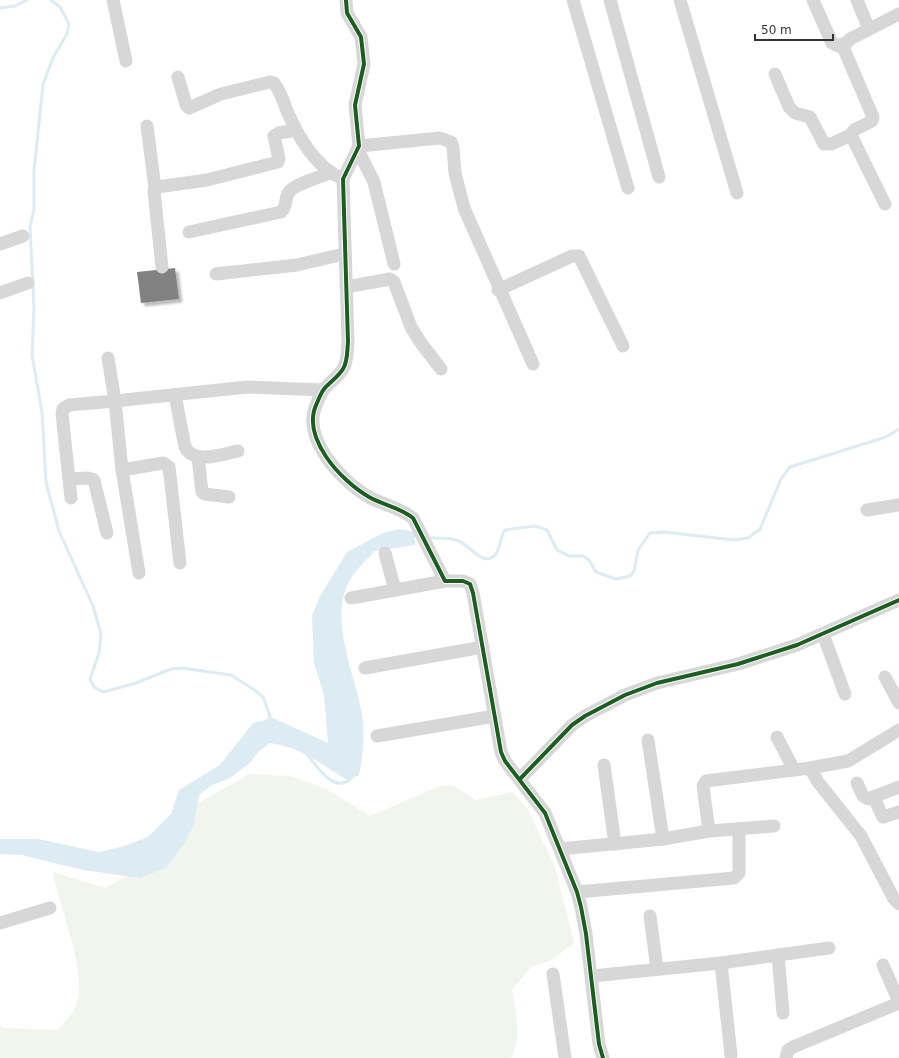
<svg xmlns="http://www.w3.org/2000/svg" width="899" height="1058" font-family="'DejaVu Sans',sans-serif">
<defs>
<filter id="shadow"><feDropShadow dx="3.5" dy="3.5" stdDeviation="1" flood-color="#0004"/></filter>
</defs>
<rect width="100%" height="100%" fill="#fff"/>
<path fill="#f1f5ed" d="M 250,774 L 291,776 L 328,790 L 370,816 L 440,786 L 452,785 L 476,800 L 513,792 L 528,810 L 554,864 L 574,943 L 553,959 L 530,968 L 512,990 C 516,1012 522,1037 511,1058 L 0,1058 L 0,1024 L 3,1028 L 58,1030 C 63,1023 75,1012 77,1003 C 87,969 59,909 53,872 L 105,888 L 133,873 L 193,806 Z"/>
<path fill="#ddebf3" d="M 399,529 L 415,532 L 415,545 L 375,551 C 368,559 357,568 351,578 C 327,616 355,674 362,714 C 365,734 363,755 359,775 L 347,780 C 319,763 303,748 270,743 L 258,752 L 251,762 L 230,778 L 212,785 L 199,795 L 194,825 L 184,844 L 166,868 L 140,878 L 83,870 L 22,855 L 0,854 L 0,839 L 38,839 L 99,852 L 124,846 L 148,837 L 171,814 L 179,790 L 220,765 L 253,723 L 273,718 L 328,743 L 324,695 L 314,663 L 312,616 L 320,596 L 347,552 L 383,533 Z"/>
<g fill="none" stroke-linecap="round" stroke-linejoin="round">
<g stroke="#ddebf3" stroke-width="3">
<path d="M 51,0 L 60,7 L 69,24 L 67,34 L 53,58 L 43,84 L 34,171 L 34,209 L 30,227 L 34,308 L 32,355 L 42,412 L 46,482 L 59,531 L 93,606 L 101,634 L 99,653 L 90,679 L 94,687 L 103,692 L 133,684 L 171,669 L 182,668 L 231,675 L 256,691 L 263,697 L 270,716 L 268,721"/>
<path d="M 0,8 L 15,6 L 27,0"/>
<path d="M 427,538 C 438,538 449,537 459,541 C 469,545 482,566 494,556 C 501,550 499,538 505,530 L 535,526 L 547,530 L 557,550 L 569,556 L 583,556 L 589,560 L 596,572 L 616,579 L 630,576 L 634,571 L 638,550 L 650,533 L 664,532 L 734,540 L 748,538 L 760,529 L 781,479 L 790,467 L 886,437 L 899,429"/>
<path d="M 305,751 C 315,764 335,798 353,776"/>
</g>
</g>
<path fill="#818181" filter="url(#shadow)" d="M 175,268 L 179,299 L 141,303 L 137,272 Z"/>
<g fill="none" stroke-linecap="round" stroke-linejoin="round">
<g stroke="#d7d7d7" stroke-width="13">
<path d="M 113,0 L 126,61"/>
<path d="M 346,0 L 347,13 L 361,37 L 364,64 L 355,105 L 359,146 L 343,179 L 348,342 C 347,351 348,361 343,369 C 338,377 330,382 324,389 C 321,393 319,398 317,403 C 300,437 341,481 369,497 C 383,505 399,507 413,518 L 445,581 L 463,581 L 470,584 L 473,593 L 501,752 L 505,761 L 545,813 L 577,892 L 581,907 L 586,934 L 599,1044 L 603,1058"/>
<path d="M 573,0 L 628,188"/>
<path d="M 610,0 L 659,177"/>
<path d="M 680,0 L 737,193"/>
<path d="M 813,0 L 832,43 L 838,46 L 845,43"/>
<path d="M 857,0 L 869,29"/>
<path d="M 775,74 L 789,107 L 795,113 L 810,117 L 824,144 L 831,144 L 851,135"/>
<path d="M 178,77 L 186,105 L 189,108 L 221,94 L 270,82 L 274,83 C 280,91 284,102 287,111 C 299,138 315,167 343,179"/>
<path d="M 147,126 L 155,188"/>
<path d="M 359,146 L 440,138 L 451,142 L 453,147 L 455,173 L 464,208 L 533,364"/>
<path d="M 358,150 L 374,182 L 394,264"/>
<path d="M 885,204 L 851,135 L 854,130 L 872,121 L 873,117 L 843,47 L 850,39 L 899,14"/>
<path d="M 189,232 L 281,212 C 288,206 284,198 289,192 C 295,184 320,177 330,173"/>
<path d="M 0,244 L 23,236"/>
<path d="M 162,267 L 154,191 L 157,187 L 207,180 L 278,162 L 279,159 L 274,136 L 279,133 L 296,130"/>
<path d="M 216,274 L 297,265 L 344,254"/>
<path d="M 346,287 L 390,279 L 394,282 L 411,327 L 421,343 L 441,369"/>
<path d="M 498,290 L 572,256 L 579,256 L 623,346"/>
<path d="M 0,293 L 28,283"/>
<path d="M 175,395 L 185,447 C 194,465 222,454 238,451"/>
<path d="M 198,457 L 202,492 L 205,494 L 229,497"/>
<path d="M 122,470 L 163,463 L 169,467 L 180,563"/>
<path d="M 69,479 L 88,478 L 94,480 L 107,533"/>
<path d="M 71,498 L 62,414 L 63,409 L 69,405 L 115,401 L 108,358"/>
<path d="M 867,510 L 899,505"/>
<path d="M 385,553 L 395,590"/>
<path d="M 139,573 L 122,470 L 115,401 L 247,387 L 323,390"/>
<path d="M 351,598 L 445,581"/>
<path d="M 823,634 L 845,694"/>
<path d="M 365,668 L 483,647"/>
<path d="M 885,677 L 899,703"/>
<path d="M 377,736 L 495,716"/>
<path d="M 777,737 L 794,770"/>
<path d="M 648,740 L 663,839"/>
<path d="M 604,765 L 615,844"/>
<path d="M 810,768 L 848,761 L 899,730"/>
<path d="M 520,779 L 572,725 L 585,716 L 625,695 L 657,683 L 738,664 L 797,645 L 899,600"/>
<path d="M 857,783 L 863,796 L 868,799 L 899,787"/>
<path d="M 874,798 L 883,817 L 899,812"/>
<path d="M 709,831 L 703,786 L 706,781 L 810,768 L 818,782 L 861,836 L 894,899 L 899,904"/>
<path d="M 560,849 L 663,839 L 709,831 L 774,826"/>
<path d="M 577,892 L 734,878 L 739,873 L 739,830"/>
<path d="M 650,916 L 657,969"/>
<path d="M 0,923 L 50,908"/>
<path d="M 778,955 L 783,1013"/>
<path d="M 721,963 L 731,1055"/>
<path d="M 883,965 L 899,1002"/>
<path d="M 553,974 L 565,1058"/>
<path d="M 592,976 L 721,963 L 829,948"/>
<path d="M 786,1058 L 788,1050 L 793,1047 L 899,1003"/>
</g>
<defs>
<g id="cycleway">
<path d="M 346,0 L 347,13 L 361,37 L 364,64 L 355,105 L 359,146 L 343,179 L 348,342 C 347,351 348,361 343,369 C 338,377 330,382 324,389 C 321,393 319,398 317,403 C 300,437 341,481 369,497 C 383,505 399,507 413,518 L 445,581 L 463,581 L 470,584 L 473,593 L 501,752 L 505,761 L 545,813 L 577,892 L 581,907 L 586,934 L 599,1044 L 603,1058"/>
<path d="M 520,779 L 572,725 L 585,716 L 625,695 L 657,683 L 738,664 L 797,645 L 899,600"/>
</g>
</defs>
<use href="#cycleway" stroke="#fff" stroke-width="6"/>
<use href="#cycleway" stroke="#1b5e20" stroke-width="4"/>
</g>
<path d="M755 34v6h78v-6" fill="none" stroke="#333333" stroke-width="2"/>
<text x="761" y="34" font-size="12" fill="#333333" stroke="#ffffff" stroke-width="3" paint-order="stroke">50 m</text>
</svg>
